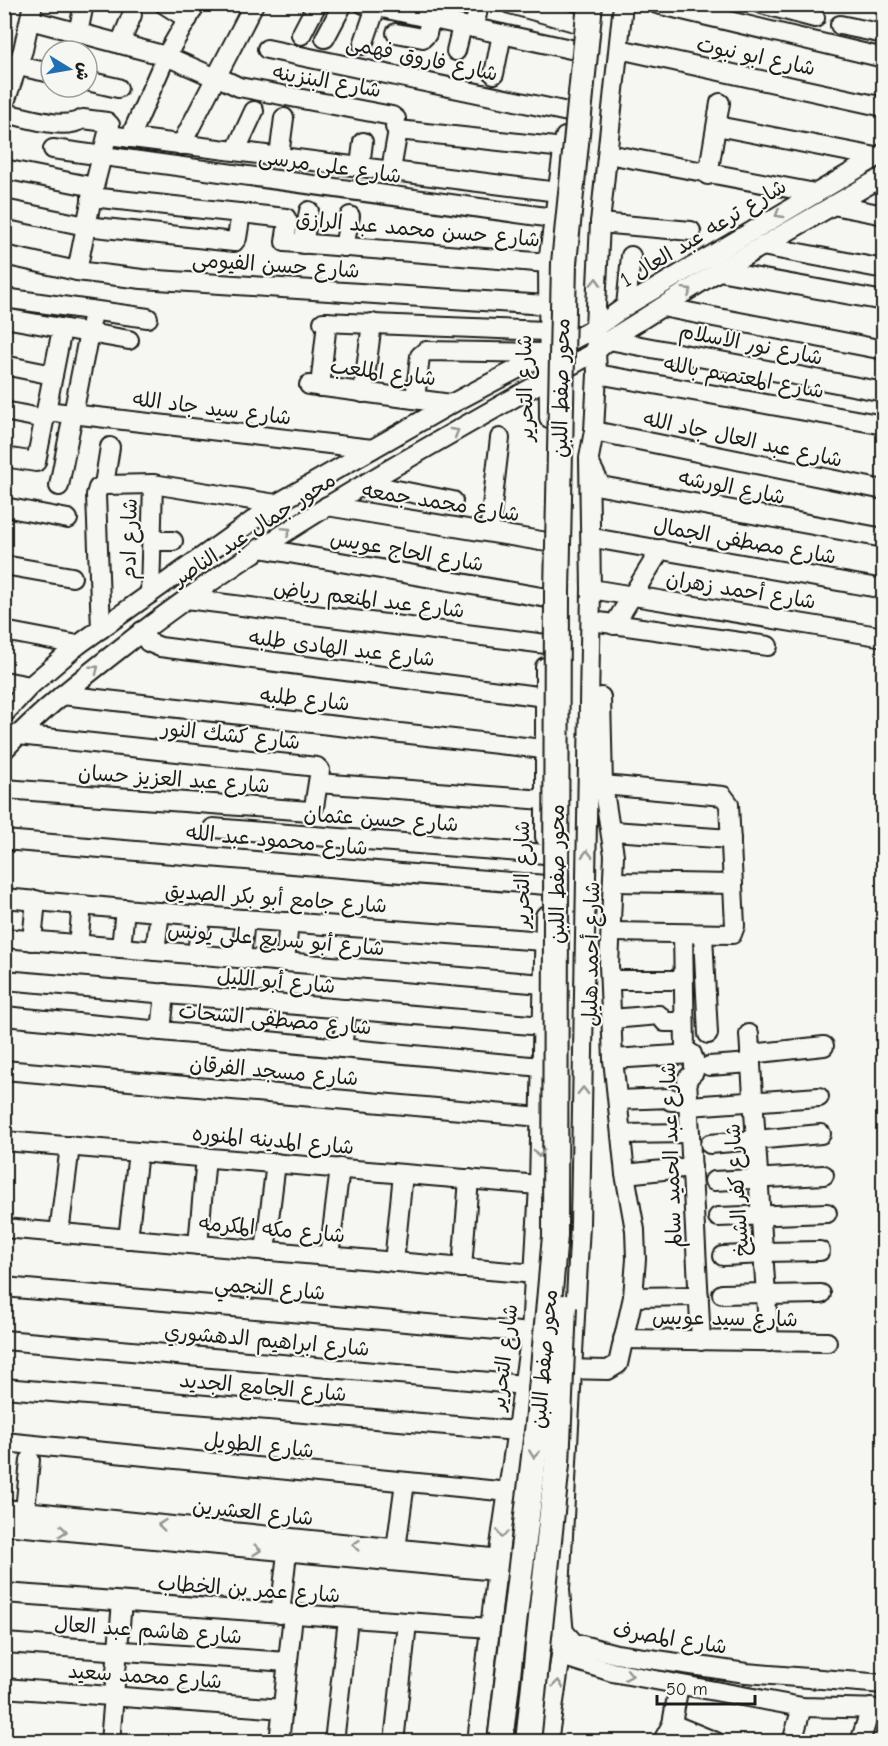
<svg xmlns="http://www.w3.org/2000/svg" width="888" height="1746" font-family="'Comic Neue','Playpen Sans Arabic',sans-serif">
<rect width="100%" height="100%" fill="#f6f6f2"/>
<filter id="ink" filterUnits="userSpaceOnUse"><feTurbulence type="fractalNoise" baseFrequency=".0167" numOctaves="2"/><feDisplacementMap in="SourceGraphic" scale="12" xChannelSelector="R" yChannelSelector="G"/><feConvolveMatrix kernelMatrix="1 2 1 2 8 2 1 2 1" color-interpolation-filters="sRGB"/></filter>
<g filter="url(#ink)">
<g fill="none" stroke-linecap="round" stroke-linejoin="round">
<defs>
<g id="minor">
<path d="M 164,4 L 188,19"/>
<path d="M 364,4 L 575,50"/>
<path d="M 510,4 L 578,23"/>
<path d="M 657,4 L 884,58"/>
<path d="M 762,4 L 815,18"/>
<path d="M 30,20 L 166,56 L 216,78"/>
<path d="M 840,25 L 884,34"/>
<path d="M 474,28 L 479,4"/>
<path d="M 78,33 L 84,4"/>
<path d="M 396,33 L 423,38 L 427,34 L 430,19"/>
<path d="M 301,35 L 317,4"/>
<path d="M 325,38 L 343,4"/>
<path d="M 120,44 L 132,15"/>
<path d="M 363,45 L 376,7"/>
<path d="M 267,49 L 568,112"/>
<path d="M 619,49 L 884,107"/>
<path d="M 456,51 L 462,26"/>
<path d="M 18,66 L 51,73"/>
<path d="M 494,74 L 502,34"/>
<path d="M 216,76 L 239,87 L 392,116 L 396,119 L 395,127 L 398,130 L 564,148"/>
<path d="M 87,81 L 118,88"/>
<path d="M 4,105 L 23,50 L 33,4"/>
<path d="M 4,113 C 27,117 63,131 83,119 L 107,122 L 110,125 L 94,187 L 77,271"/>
<path d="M 717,126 L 876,157"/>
<path d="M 108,135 L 558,192"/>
<path d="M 130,138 L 166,56 L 196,4"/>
<path d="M 181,145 L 254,4"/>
<path d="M 53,149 L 553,218"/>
<path d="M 236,150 L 254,111"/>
<path d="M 608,154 L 815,193"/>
<path d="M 279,156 L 284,118"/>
<path d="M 360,166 L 363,142"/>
<path d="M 4,169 L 94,187"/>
<path d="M 391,170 L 398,130"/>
<path d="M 708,175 L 720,103"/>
<path d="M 91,197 L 286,218 L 288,222 L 285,242 L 548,263"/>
<path d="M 833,205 L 884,215"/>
<path d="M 4,209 L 86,226 L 234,242 L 237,238 L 241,213"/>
<path d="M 600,223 L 691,231"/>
<path d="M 303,244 L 309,211"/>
<path d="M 762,246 L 884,269"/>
<path d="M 344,247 L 350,216"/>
<path d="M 4,255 L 77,271 L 142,279 L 546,305"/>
<path d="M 719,271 L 884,301"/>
<path d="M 4,298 L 148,318"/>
<path d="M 626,306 L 631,256"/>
<path d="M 662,307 L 884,350"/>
<path d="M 4,318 L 129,340"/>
<path d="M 323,322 L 546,331"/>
<path d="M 609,340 L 884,392"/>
<path d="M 4,365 L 53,375"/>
<path d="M 597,374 L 884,425"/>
<path d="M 309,385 L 451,404"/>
<path d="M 320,387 L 327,322"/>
<path d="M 363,393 L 372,323"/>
<path d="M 415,399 L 420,356 L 426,351 L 545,353"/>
<path d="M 4,411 L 45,419"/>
<path d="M 46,411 L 372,449"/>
<path d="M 549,418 L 548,263 L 565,137"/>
<path d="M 594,431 L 884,490"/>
<path d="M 4,457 L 36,462 L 62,329"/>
<path d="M 591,466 L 601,486 L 884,538"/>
<path d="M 366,484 L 453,501"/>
<path d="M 104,485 L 153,484 L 276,504"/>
<path d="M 104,485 L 110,447"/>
<path d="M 59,486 L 93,312"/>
<path d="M 327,506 L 547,542"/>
<path d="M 4,507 L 68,519"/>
<path d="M 489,532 L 500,438"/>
<path d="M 599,539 L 884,589"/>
<path d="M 152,541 L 173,541"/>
<path d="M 260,548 L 547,598"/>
<path d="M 4,565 L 72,577"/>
<path d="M 591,589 L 884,637"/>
<path d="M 150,594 L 153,484"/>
<path d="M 186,599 L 546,644"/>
<path d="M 599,622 L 768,646"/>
<path d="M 614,625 L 661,549"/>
<path d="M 101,629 L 96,495 L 98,488 L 104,485"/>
<path d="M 4,631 L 78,645"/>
<path d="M 142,631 L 148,642 L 160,647 L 545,697"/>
<path d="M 4,681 L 30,686"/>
<path d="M 62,695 L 543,749"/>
<path d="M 4,714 L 30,686 L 78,645 L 276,504 L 451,404 L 595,328 L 626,306 L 884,153"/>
<path d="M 4,750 C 39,712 80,680 121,648 C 267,533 433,444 595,352 L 609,340 L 719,271 L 884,176"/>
<path d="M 318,783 L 544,800"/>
<path d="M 603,785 L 723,796 L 729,804 L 735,926 L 732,934 L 611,932"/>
<path d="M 4,789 L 310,811 L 314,807 L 320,770 L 317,767 L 9,734"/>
<path d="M 213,828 L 545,854"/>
<path d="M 612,831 L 731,839"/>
<path d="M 545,837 L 545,667"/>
<path d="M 4,840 L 546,885"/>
<path d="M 614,882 L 733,884"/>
<path d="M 4,898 L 201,916 L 544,941"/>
<path d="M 683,934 L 685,1048 L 694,1059 L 694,1072 L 687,1079 L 701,1341"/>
<path d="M 703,935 L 708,1034"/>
<path d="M 4,938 L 543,984"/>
<path d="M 32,941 L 36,900"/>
<path d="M 78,945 L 82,905"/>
<path d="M 121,948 L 125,909"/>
<path d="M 155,951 L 160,912"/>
<path d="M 197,955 L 201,916"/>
<path d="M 241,958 L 245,919"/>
<path d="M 285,962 L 289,922"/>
<path d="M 4,980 L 543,1026"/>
<path d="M 610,980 L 683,980"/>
<path d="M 4,1016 L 541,1067"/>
<path d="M 612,1019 L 659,1015 L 665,1022 L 684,1022"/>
<path d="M 161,1031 L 165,993"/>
<path d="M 749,1034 L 769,1342"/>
<path d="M 342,1048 L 347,1009"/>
<path d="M 750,1054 L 824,1046"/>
<path d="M 613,1059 L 692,1054"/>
<path d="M 709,1066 L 751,1063"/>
<path d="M 4,1070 L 540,1117"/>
<path d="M 618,1100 L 670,1098 L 671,1101 L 688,1101"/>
<path d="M 689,1106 L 819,1097"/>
<path d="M 622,1134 L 690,1133"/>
<path d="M 4,1141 L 539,1185"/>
<path d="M 710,1144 L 821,1134"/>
<path d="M 625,1174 L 692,1167"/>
<path d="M 714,1181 L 824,1175"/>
<path d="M 718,1217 L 827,1213"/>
<path d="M 4,1228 L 535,1274"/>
<path d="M 59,1233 L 70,1146"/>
<path d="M 128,1239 L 138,1152"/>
<path d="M 198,1245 L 206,1157"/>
<path d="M 265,1251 L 276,1163"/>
<path d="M 763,1252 L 820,1251"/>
<path d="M 329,1256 L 340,1168"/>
<path d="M 723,1256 L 764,1254"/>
<path d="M 394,1262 L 403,1174"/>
<path d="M 462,1268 L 469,1179"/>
<path d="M 4,1287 L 531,1333"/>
<path d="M 722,1294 L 766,1293"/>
<path d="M 766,1295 L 821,1294"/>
<path d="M 633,1297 L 699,1296"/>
<path d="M 623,1339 L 827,1342"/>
<path d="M 4,1340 L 525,1385"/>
<path d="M 563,1369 L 608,1370 L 618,1364 L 633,1297 L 636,1259 L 635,1230 L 625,1174 L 613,1059 L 609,965 L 614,855 L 603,785 L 601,697"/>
<path d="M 4,1388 L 518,1431"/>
<path d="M 4,1442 L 509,1492"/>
<path d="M 4,1509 L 511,1560 L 531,1565 L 546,1590"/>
<path d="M 25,1511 L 30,1460"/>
<path d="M 4,1525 L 508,1572 L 530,1583 L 542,1608"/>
<path d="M 396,1549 L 405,1482"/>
<path d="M 4,1593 L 490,1628"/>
<path d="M 280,1614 L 287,1553"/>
<path d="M 560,1627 L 574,1643 L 616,1654 L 746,1673 L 884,1684"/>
<path d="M 558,1641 L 571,1659 L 612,1672 L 802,1707 L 884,1709"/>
<path d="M 4,1643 L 288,1662"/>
<path d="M 4,1688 L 283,1709"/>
<path d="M 672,1724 L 716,1742"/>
<path d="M 110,1742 L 122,1602"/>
<path d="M 279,1742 L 293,1615"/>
<path d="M 334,1742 L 348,1619"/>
<path d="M 394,1742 L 407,1623"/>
<path d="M 477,1742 L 498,1559 L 531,1333 L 539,1185 L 545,916"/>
<path d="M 548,1742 L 564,1635 L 560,1590 L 580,1225 L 591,589 L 589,458 L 594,431 L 597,374 L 595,328 L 600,223 L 623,4"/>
<path d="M 662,1742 L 672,1724 L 679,1685"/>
<path d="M 792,1742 L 802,1707"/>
<path d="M 860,1742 L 871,1708"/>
</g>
</defs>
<use href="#minor" stroke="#1c1c1c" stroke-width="22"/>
<use href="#minor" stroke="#f6f6f2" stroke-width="18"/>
<defs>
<g id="major-bridge">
<path d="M 500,1742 L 538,1423 L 555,1236 L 557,592 L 564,263 L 590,4"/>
<path d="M 528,1742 L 557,1464 L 564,1307"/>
</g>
</defs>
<use href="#major-bridge" stroke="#1c1c1c" stroke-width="28" stroke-linecap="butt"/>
<use href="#major-bridge" stroke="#f6f6f2" stroke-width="24"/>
</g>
<defs><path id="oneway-chevron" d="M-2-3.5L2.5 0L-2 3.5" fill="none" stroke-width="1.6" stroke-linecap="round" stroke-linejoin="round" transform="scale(1.5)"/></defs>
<g stroke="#949492">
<use href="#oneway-chevron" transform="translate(779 214) rotate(149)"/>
<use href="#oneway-chevron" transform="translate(596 282) rotate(-88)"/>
<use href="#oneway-chevron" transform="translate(688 291) rotate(-32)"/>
<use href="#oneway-chevron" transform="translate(455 432) rotate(-30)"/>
<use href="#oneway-chevron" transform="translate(287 531) rotate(-32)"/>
<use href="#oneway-chevron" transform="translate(95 669) rotate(-38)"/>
<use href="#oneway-chevron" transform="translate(587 854) rotate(-89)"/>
<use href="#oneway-chevron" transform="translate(583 1091) rotate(-89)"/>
<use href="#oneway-chevron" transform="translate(539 1153) rotate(91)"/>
<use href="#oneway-chevron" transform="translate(534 1454) rotate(96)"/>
<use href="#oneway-chevron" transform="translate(162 1525) rotate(-174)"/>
<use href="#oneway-chevron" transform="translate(63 1531) rotate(6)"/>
<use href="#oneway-chevron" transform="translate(502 1534) rotate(99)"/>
<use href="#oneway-chevron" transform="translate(356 1545) rotate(-174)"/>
<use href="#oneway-chevron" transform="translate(257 1550) rotate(6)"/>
<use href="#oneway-chevron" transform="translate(629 1675) rotate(11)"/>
<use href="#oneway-chevron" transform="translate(558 1684) rotate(-83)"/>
</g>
</g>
<g text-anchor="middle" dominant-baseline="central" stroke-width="4.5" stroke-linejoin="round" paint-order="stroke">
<g font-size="21" fill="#1c1c1c" stroke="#f6f6f2">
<text transform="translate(756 56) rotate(12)">شارع ابو نبوت</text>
<text transform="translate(422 58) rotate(12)">شارع فاروق فهمى</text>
<text transform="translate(327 81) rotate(10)">شارع البنزينه</text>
<text transform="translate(330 166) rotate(8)">شارع على مرسى</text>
<text transform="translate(418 229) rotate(5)">شارع حسن محمد عبد الرازق</text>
<text transform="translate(703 233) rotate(-31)">شارع ترعه عبد العال 1</text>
<text transform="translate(276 265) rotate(4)">شارع حسن الفيومى</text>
<text transform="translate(751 344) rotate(11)">شارع نور الاسلام</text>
<text transform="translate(383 372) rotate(7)">شارع الملعب</text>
<text transform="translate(744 377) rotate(10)">شارع المعتصم بالله</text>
<text transform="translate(525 388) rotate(-91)">شارع التحرير</text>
<text transform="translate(561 388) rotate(-89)">محور صفط اللبن</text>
<text transform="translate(212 408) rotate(7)">شارع سيد جاد الله</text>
<text transform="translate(743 439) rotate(12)">شارع عبد العال جاد الله</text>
<text transform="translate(732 487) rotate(11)">شارع الورشه</text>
<text transform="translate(441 502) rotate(9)">شارع محمد جمعه</text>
<text transform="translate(254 529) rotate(-33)">محور جمال عبد الناصر</text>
<text transform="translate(129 539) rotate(-89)">شارع ادم</text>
<text transform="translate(745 541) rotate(10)">شارع مصطفى الجمال</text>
<text transform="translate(407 551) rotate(10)">شارع الحاج عويس</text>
<text transform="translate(741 590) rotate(9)">شارع أحمد زهران</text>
<text transform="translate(369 599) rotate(7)">شارع عبد المنعم رياض</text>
<text transform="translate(342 648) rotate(7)">شارع عبد الهادى طلبه</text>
<text transform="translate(305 699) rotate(6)">شارع طلبه</text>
<text transform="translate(231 735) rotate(6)">شارع كشك النور</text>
<text transform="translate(174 779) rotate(4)">شارع عبد العزيز حسان</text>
<text transform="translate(381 819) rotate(4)">شارع حسن عثمان</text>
<text transform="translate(277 840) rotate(5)">شارع محمود عبد الله</text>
<text transform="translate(522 874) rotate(-90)">شارع التحرير</text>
<text transform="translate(557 874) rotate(-90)">محور صفط اللبن</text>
<text transform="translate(276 898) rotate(4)">شارع جامع أبو بكر الصديق</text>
<text transform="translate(276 939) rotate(5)">شارع أبو سريع على يونس</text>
<text transform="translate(591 954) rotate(-89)">شارع أحمد هليل</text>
<text transform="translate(276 981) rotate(5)">شارع أبو الليل</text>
<text transform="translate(275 1019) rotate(5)">شارع مصطفى الشحات</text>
<text transform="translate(274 1071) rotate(5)">شارع مسجد الفرقان</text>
<text transform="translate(273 1140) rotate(5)">شارع المدينه المنوره</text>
<text transform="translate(671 1155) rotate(-92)">شارع عبد الحميد سالم</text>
<text transform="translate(737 1190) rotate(-94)">شارع كفر الشيخ</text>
<text transform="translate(272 1229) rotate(5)">شارع مكه المكرمه</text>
<text transform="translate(270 1288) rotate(5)">شارع النجمي</text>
<text transform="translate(725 1318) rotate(1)">شارع سيد عويس</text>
<text transform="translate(267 1340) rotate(5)">شارع ابراهيم الدهشوري</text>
<text transform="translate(504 1357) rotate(-83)">شارع التحرير</text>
<text transform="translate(544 1359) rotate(-85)">محور صفط اللبن</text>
<text transform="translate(263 1387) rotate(5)">شارع الجامع الجديد</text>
<text transform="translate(259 1445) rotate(6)">شارع الطويل</text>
<text transform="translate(253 1512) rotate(6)">شارع العشرين</text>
<text transform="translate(249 1589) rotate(4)">شارع عمر بن الخطاب</text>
<text transform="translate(148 1630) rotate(4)">شارع هاشم عبد العال</text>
<text transform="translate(670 1638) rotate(9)">شارع المصرف</text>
<text transform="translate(145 1676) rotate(4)">شارع محمد سعيد</text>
</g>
</g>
<rect width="888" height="1746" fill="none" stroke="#f6f6f2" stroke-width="24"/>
<rect x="12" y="12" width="864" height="1722" fill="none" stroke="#1c1c1c" stroke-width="2" filter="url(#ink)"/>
<g transform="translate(69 69) rotate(101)"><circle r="28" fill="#f6f6f2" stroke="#9f9f9c" stroke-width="1.5"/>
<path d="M0-4.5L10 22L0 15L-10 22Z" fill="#1f6fb2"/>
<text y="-9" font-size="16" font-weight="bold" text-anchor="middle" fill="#1c1c1c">ش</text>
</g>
<path d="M657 1695v9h98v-9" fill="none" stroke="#1c1c1c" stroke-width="3"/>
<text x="666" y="1695" font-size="18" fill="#1c1c1c" stroke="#f6f6f2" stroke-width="4.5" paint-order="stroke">50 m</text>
</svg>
